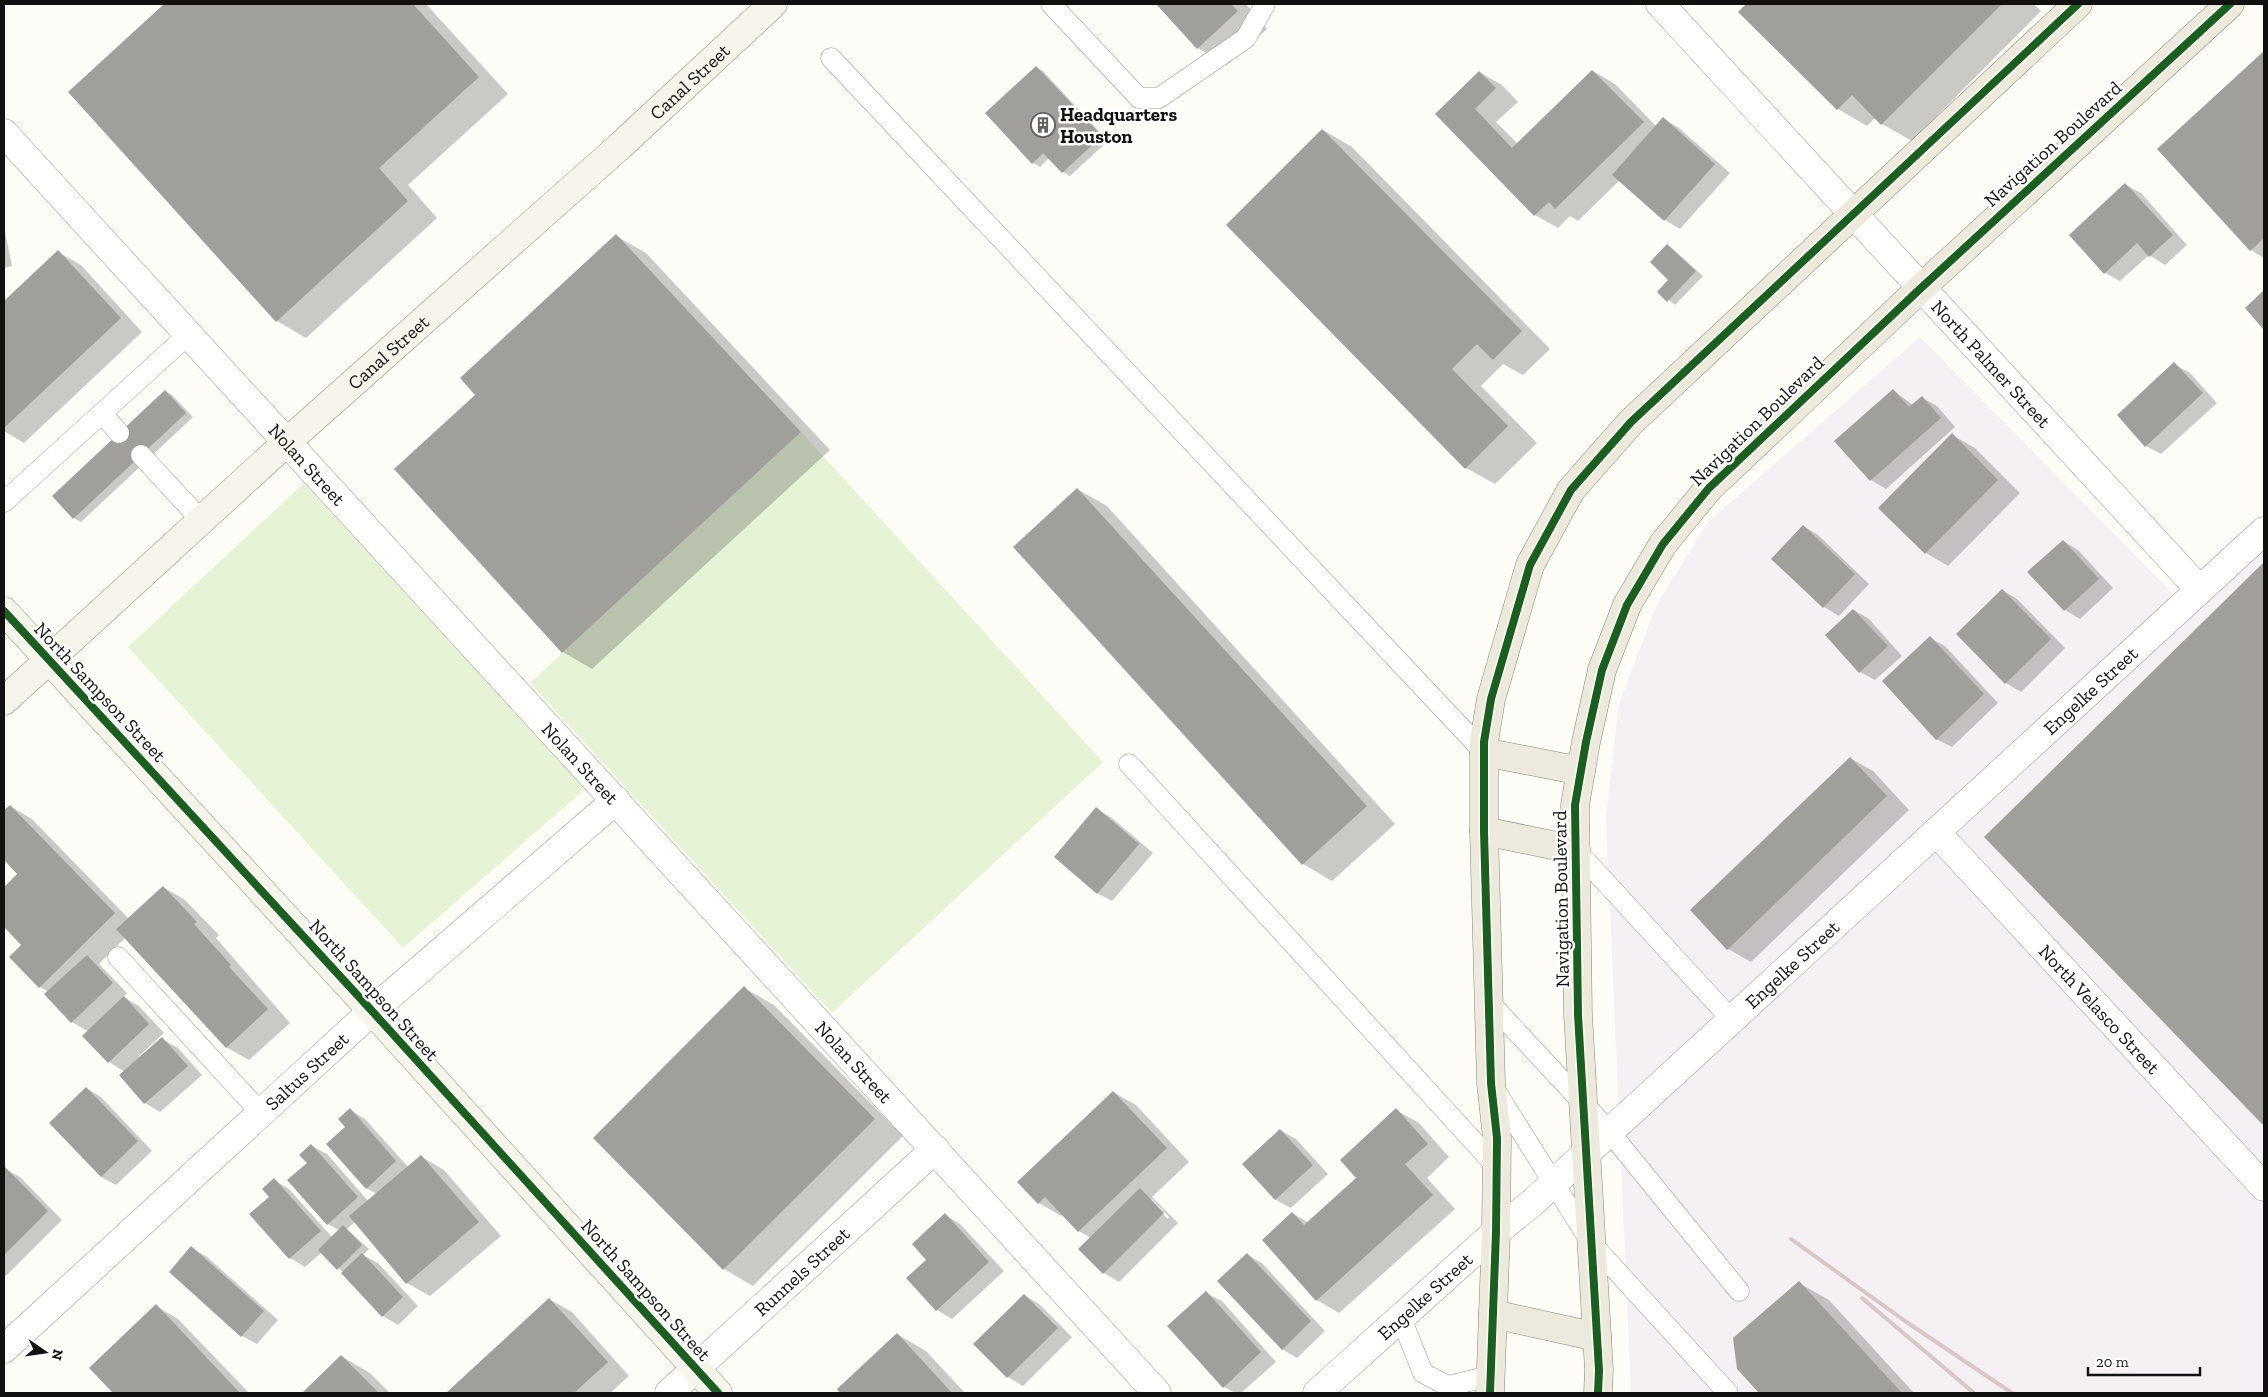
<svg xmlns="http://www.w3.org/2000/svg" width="2268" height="1397" font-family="'Zilla Slab',serif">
<rect width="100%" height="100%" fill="#fdfcf7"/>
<path fill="#f5f0f3" d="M 1920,337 L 2192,613 L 2264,548 L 2264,1393 L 1631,1393 L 1606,816 L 1619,704 L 1657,604 L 1708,522 Z"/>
<g fill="#e7f3d7">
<path d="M 801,432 L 1103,762 L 832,1013 L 530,683 Z"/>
<path d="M 304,483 L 585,789 L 403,948 L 128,647 Z"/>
</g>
<g fill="#0003" fill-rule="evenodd">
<path d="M 166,4 L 426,4 L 508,94 L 408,185 L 437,218 L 306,338 L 277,321 L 70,93 Z"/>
<path d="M 1157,4 L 1246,4 L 1267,29 L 1227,65 L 1198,48 Z"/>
<path d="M 1748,4 L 2034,4 L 2041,11 L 1912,141 L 1882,124 L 1876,117 L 1867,126 L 1838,109 L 1740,12 Z"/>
<path d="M 2264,52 L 2264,258 L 2251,250 L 2159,149 Z"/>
<path d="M 1036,67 L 1043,71 L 1108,141 L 1070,176 L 1063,172 L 1050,157 L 1040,167 L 1033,163 Z"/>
<path d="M 1593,71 L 1615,84 L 1657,127 L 1664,119 L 1679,128 L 1730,173 L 1680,229 L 1665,220 L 1620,180 L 1578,221 L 1570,216 L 1558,228 L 1535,215 L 1437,114 L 1479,72 L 1502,85 L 1518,102 L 1496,122 L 1518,144 Z"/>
<path d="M 1323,130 L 1352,147 L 1550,349 L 1523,375 L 1503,364 L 1481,386 L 1537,443 L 1495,484 L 1466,468 Z"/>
<path d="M 2126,185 L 2141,193 L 2187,245 L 2165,265 L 2149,255 L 2120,281 L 2105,273 Z"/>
<path d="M 4,227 L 12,266 L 4,268 Z"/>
<path d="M 616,236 L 646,253 L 830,450 L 592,669 L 563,652 L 396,469 L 477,395 Z"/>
<path d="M 1668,245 L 1703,276 L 1675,305 L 1659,292 L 1670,280 Z"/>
<path d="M 58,252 L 81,265 L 142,332 L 24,443 L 4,431 L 4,303 Z"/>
<path d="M 2174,364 L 2190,373 L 2217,403 L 2161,454 L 2146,446 Z"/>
<path d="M 1893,390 L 1913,405 L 1922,398 L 1937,406 L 1955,427 L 1886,489 L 1871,480 Z"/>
<path d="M 165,391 L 172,395 L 193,417 L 81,522 L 74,518 Z"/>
<path d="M 1952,435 L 1975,448 L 2020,493 L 1948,566 L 1926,553 Z"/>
<path d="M 1077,489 L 1107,506 L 1395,824 L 1332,881 L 1303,864 L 1015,547 Z"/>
<path d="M 1803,526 L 1818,535 L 1869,584 L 1839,616 L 1824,607 Z"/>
<path d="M 2063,541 L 2078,550 L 2113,588 L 2080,619 L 2065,610 Z"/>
<path d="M 2264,564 L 2264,1124 L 1986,837 Z"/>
<path d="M 2002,590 L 2017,599 L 2065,648 L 2021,692 L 2006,683 L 1958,634 Z"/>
<path d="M 1854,610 L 1869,619 L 1902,656 L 1875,680 L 1860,672 Z"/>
<path d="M 1930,638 L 1945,646 L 1998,703 L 1952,747 L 1936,739 Z"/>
<path d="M 1850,758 L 1873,771 L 1909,810 L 1751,962 L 1728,949 Z"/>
<path d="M 10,806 L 32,819 L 129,919 L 163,887 L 185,900 L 219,935 L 216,938 L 290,1023 L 249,1060 L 226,1047 L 125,938 L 99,964 L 127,993 L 123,997 L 139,1006 L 164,1033 L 139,1056 L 141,1058 L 162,1039 L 178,1048 L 202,1075 L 160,1112 L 145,1103 L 125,1072 L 109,1062 L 89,1032 L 72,1022 L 49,992 L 40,987 L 23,945 L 4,925 L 4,889 L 19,874 L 4,858 L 4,812 Z"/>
<path d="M 1096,809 L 1112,818 L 1153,853 L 1112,901 L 1097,893 Z"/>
<path d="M 744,988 L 774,1005 L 903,1136 L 753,1286 L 724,1269 Z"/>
<path d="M 86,1088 L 101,1097 L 152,1151 L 116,1185 L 101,1177 Z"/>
<path d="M 1113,1092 L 1136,1105 L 1189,1162 L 1152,1197 L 1178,1223 L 1119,1282 L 1104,1273 L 1091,1238 L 1079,1231 L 1063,1214 L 1061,1216 L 1039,1203 ZM 1152,1199 L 1169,1217 L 1168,1219 L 1151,1201 Z"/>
<path d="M 350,1110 L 365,1119 L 409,1168 L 422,1157 L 444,1170 L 501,1236 L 430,1296 L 407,1283 L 355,1222 L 347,1229 L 369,1249 L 363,1255 L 378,1263 L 418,1306 L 398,1325 L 383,1316 L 344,1273 L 321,1253 L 305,1267 L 290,1258 L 251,1214 L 270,1197 L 274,1180 L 289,1189 L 332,1237 L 339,1230 L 328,1224 L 308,1163 L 312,1146 L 327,1154 L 369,1202 L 377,1194 L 366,1188 L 347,1127 Z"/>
<path d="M 1396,1110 L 1419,1123 L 1449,1157 L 1427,1178 L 1455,1209 L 1339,1313 L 1317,1300 L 1292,1213 L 1309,1223 L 1358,1178 Z"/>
<path d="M 1280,1130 L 1296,1139 L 1328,1174 L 1291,1208 L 1276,1200 L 1244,1164 Z"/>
<path d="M 5,1169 L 20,1177 L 62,1220 L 6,1276 L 4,1274 Z"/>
<path d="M 945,1215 L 960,1224 L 1004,1271 L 952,1319 L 937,1310 L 928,1260 Z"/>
<path d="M 192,1248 L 207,1257 L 278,1320 L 257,1344 L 242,1336 Z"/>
<path d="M 1247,1255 L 1262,1263 L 1325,1331 L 1297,1358 L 1282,1349 Z"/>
<path d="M 1799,1283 L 1829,1300 L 1914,1393 L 1761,1393 L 1738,1369 Z"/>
<path d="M 1206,1293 L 1222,1301 L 1276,1362 L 1241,1393 L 1235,1393 L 1224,1387 Z"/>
<path d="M 1024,1295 L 1039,1304 L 1072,1337 L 1023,1386 L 1008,1377 L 975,1344 Z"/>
<path d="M 549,1299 L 572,1312 L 629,1376 L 610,1393 L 448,1393 Z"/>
<path d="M 156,1306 L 178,1319 L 249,1393 L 115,1393 L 91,1368 Z"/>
<path d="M 897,1334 L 926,1351 L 965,1393 L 842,1393 L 838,1389 Z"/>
<path d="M 341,1356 L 370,1373 L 390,1393 L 304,1393 Z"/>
</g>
<g fill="#a19f9c">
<path d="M 164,4 L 413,4 L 479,77 L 379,168 L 408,201 L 276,322 L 68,92 Z"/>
<path d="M 1156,4 L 1231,4 L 1238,11 L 1197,49 Z"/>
<path d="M 1746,4 L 2002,4 L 1881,125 L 1852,95 L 1837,110 L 1738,12 Z"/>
<path d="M 2264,51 L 2264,238 L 2250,251 L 2157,149 Z"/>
<path d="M 1036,66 L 1102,136 L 1062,173 L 1043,153 L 1032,164 L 985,113 Z"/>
<path d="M 1592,70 L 1644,122 L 1555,209 L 1549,202 L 1534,216 L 1435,114 L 1479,71 L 1496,88 L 1475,109 L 1512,148 Z"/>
<path d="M 1663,117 L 1715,164 L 1664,221 L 1612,175 Z"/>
<path d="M 1322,129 L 1522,331 L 1493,360 L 1477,344 L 1452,369 L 1508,426 L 1465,469 L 1226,225 Z"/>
<path d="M 2125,183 L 2173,235 L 2149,257 L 2137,243 L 2104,274 L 2069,235 Z"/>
<path d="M 616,234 L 801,432 L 562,653 L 394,469 L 475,395 L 460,378 Z"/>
<path d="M 1667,244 L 1696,271 L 1667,302 L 1657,292 L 1668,280 L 1650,262 Z"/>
<path d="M 58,250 L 121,318 L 4,428 L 4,301 Z"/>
<path d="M 2264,290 L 2264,330 L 2245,308 Z"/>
<path d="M 2174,362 L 2203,393 L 2145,447 L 2117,415 Z"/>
<path d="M 1893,389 L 1909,407 L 1922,396 L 1941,418 L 1870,481 L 1834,441 Z"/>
<path d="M 165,390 L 186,413 L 73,519 L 52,496 Z"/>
<path d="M 1952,433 L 1998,480 L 1925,554 L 1878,508 Z"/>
<path d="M 1077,488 L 1367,806 L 1302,865 L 1013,547 Z"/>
<path d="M 1803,525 L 1855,574 L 1823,608 L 1771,559 Z"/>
<path d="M 2063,540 L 2099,579 L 2064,611 L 2027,572 Z"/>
<path d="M 2264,562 L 2264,1126 L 1984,837 Z"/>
<path d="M 2002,589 L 2051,639 L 2005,684 L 1956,634 Z"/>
<path d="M 1853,609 L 1888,646 L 1859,673 L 1825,635 Z"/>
<path d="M 1930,636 L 1984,694 L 1936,740 L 1882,681 Z"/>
<path d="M 1850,757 L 1887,796 L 1727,950 L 1690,910 Z"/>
<path d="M 10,805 L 115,913 L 39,988 L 9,957 L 21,945 L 4,927 L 4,887 L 17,874 L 4,860 L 4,810 Z"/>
<path d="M 1096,807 L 1139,844 L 1097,894 L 1054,857 Z"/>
<path d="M 163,886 L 197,922 L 194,924 L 231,965 L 229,967 L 268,1009 L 226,1048 L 116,929 Z"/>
<path d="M 87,955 L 113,983 L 71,1023 L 44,994 Z"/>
<path d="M 744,986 L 875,1119 L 723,1270 L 593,1138 Z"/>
<path d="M 124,996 L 149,1024 L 108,1063 L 82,1036 Z"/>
<path d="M 162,1037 L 188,1066 L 144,1104 L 119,1075 Z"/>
<path d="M 86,1087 L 138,1141 L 101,1177 L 49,1123 Z"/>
<path d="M 1113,1091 L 1167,1148 L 1078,1232 L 1045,1197 L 1038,1204 L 1017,1182 Z"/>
<path d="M 350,1108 L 396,1161 L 366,1189 L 326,1144 L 345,1127 L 338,1119 Z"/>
<path d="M 1396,1108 L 1428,1144 L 1405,1164 L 1433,1195 L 1316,1301 L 1262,1240 L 1292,1212 L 1304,1225 L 1356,1178 L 1340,1160 Z"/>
<path d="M 1280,1129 L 1313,1165 L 1275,1200 L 1242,1164 Z"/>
<path d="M 311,1144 L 358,1197 L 327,1225 L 287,1180 L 307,1163 L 299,1155 Z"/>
<path d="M 421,1155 L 479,1222 L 406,1284 L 349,1216 Z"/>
<path d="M 5,1167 L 48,1211 L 4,1255 L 4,1169 Z"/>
<path d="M 274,1178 L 321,1231 L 289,1259 L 249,1214 L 269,1197 L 262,1189 Z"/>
<path d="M 1140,1188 L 1164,1213 L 1103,1274 L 1078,1249 Z"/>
<path d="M 945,1213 L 989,1262 L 936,1311 L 906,1278 L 926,1260 L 912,1244 Z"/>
<path d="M 343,1225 L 362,1245 L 337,1270 L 318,1250 Z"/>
<path d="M 191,1246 L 264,1311 L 241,1337 L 169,1272 Z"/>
<path d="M 362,1253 L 403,1297 L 382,1317 L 341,1273 Z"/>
<path d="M 1247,1253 L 1311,1321 L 1282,1350 L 1217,1281 Z"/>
<path d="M 1799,1281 L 1902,1393 L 1759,1393 L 1737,1369 L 1733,1338 Z"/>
<path d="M 1206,1291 L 1261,1352 L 1223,1388 L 1167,1326 Z"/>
<path d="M 1024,1294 L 1058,1328 L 1007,1378 L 973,1344 Z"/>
<path d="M 549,1298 L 608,1362 L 574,1393 L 446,1393 Z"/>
<path d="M 156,1304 L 240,1393 L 113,1393 L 89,1368 Z"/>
<path d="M 897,1333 L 952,1393 L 840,1393 L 837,1389 Z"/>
<path d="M 341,1355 L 379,1393 L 302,1393 Z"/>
</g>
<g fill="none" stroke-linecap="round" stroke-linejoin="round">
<defs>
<g id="lane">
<path d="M 1051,4 L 1139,98 L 1159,98 L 1246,38 L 1265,4"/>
<path d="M 831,58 L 1484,752"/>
<path d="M 102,413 L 119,433"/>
<path d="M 141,455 L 201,520"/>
<path d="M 4,502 L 189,334"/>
<path d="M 1129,764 L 1496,1166"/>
<path d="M 1576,850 L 1731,1019"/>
<path d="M 118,957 L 261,1113"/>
<path d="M 1489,1002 L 1608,1130 L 1739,1291"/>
<path d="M 1493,1087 L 1592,1244 L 1728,1393"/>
<path d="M 1401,1318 L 1423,1373 L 1448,1386 L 1490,1376"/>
</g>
<g id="street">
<path id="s1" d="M 1660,4 L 2200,590"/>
<path id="s2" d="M 4,133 L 1157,1393"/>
<path id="s3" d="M 1936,832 L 2264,1187"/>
<path id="s4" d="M 4,1349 L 372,1011 L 616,800"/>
<path id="s5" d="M 669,1393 L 935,1149"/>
<path id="s6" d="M 1317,1393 L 1496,1232 L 1532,1203 L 2264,531"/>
</g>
<g id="secondary">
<path d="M 4,611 L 372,1011 L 718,1393"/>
<path id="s7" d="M 4,701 L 288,441 L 619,147 L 773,4"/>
</g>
<g id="primary">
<path d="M 1484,752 L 1581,771"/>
<path d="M 1484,831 L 1576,850"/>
<path d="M 1493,1314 L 1597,1337"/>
<path d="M 1490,1393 L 1496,1232 L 1497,1138 L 1491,1083 L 1484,831 L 1484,742 L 1491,699 L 1530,565 L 1571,490 L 1631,422 L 2078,4"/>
<path d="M 1598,1393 L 1599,1370 L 1578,1015 L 1575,805 L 1586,742 L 1602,670 L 1627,605 L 1663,544 L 1709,488 L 1921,288 L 2230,4"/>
</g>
</defs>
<use href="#lane" stroke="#979795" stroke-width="21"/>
<use href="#street" stroke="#979795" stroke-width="29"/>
<use href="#secondary" stroke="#8e8d8b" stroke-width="29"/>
<use href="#primary" stroke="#858482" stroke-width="29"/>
<use href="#lane" stroke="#fffffe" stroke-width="20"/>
<use href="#street" stroke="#fffffe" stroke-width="28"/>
<use href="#secondary" stroke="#f6f4eb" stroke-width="28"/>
<use href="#primary" stroke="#ede9dc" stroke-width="28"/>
<g stroke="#d9c6c7" stroke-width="4">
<path d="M 1791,1239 L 1905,1321 L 2012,1393"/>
<path d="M 1862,1298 L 1974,1393"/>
</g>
<defs>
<g id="cycleway">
<path d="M 4,611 L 372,1011 L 718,1393"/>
<path d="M 1490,1393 L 1496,1232 L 1497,1138 L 1491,1083 L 1484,831 L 1484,742 L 1491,699 L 1530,565 L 1571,490 L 1631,422 L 2078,4"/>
<path d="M 1598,1393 L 1599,1370 L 1578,1015 L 1575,805 L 1586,742 L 1602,670 L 1627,605 L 1663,544 L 1709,488 L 1921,288 L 2230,4"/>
</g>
</defs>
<use href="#cycleway" stroke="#fff" stroke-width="11"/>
<use href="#cycleway" stroke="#1b5e20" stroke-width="8"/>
</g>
<defs>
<symbol id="building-ring" viewBox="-11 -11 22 22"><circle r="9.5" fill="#fff" stroke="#646362" stroke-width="1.5"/><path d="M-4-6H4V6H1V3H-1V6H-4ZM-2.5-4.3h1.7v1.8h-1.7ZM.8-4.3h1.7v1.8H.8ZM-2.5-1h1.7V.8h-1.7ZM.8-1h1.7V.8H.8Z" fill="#646362"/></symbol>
</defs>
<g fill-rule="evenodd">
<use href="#building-ring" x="1029" y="111" width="28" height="28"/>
</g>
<g text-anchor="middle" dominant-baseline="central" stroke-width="5" stroke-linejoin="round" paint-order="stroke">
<g font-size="19" fill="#111" stroke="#fff">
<text stroke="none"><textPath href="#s7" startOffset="924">Canal Street</textPath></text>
<text transform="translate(2053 144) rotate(-42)">Navigation Boulevard</text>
<text stroke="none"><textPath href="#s7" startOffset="519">Canal Street</textPath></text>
<text stroke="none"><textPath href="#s1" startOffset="489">North Palmer Street</textPath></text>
<text transform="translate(1757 421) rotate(-44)">Navigation Boulevard</text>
<text stroke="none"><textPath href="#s2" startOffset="449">Nolan Street</textPath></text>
<text stroke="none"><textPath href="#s6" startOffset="1045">Engelke Street</textPath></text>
<text transform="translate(100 692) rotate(47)">North Sampson Street</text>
<text stroke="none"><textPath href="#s2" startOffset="854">Nolan Street</textPath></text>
<text transform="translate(1561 899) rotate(-91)">Navigation Boulevard</text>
<text stroke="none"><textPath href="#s6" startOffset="640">Engelke Street</textPath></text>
<text transform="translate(374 990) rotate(48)">North Sampson Street</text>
<text stroke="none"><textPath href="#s3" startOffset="241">North Velasco Street</textPath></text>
<text stroke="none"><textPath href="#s2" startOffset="1259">Nolan Street</textPath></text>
<text stroke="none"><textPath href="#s4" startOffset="411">Saltus Street</textPath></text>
<text stroke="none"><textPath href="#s5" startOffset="180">Runnels Street</textPath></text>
<text transform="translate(646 1290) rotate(48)">North Sampson Street</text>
<text stroke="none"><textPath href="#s6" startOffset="145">Engelke Street</textPath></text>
</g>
<g font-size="19" font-weight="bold" fill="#111" stroke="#fff" text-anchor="start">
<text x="1060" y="114">Headquarters<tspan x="1060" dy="22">Houston</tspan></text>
</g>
</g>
<rect width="2268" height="1397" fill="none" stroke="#111111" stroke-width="10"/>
<g transform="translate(45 1352) rotate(103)" stroke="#ffffff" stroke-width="4" paint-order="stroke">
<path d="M0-4L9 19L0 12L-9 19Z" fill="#111111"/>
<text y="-8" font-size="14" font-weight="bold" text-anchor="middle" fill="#111111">N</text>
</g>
<path d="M2088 1367v8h112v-8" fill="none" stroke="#111111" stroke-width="2.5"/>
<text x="2096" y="1367" font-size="15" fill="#111111" stroke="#ffffff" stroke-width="4" paint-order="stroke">20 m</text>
</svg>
